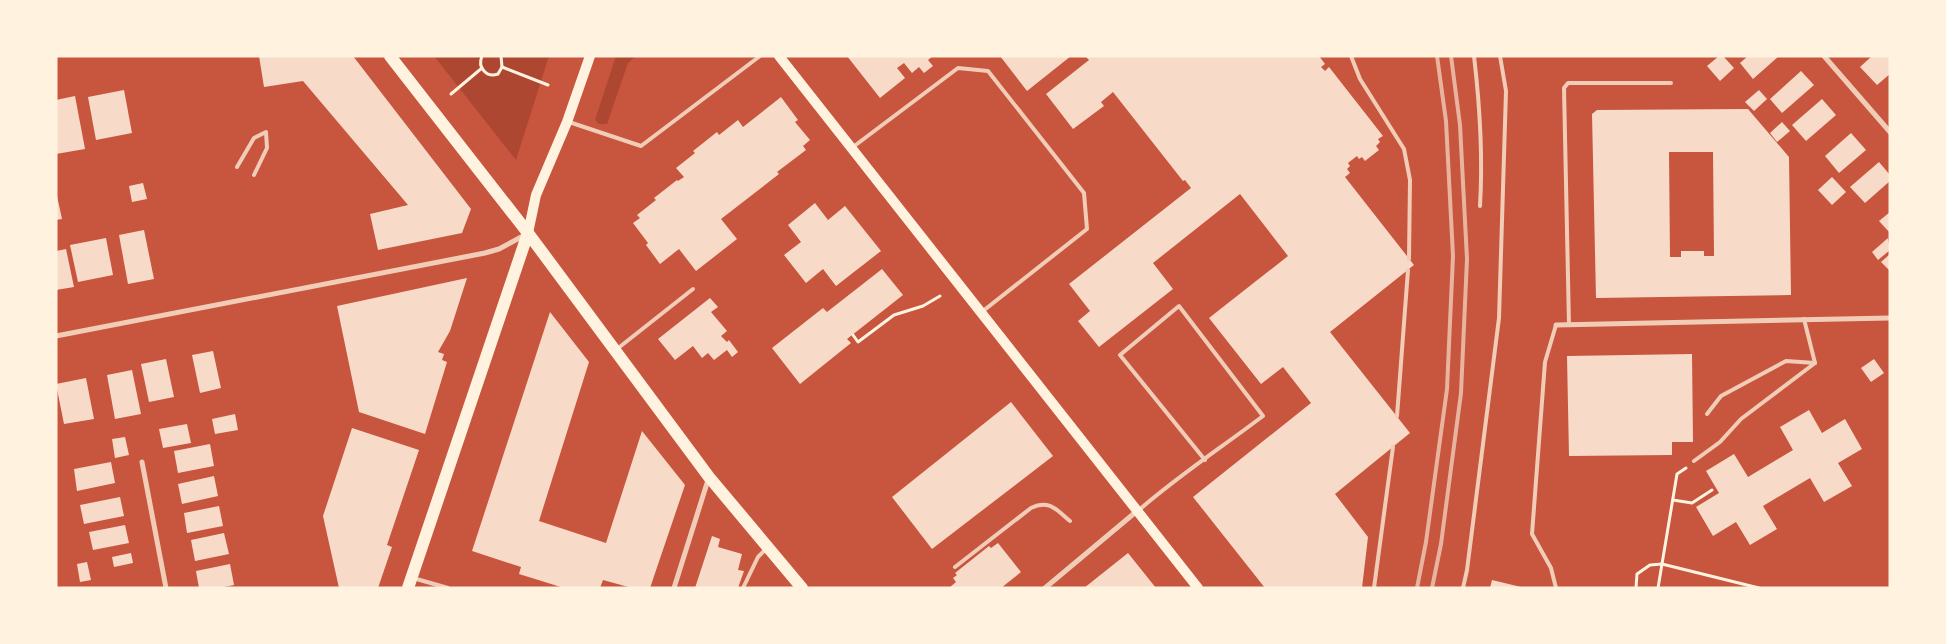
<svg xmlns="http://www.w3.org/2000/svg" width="1946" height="644" font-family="'Times New Roman',serif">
<rect width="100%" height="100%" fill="#c8553d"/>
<g fill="#ae4732">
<path d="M 434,56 L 549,56 L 516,160 Z"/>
<path d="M 616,56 L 636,56 L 628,63 L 607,124 L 599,124 L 595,120 Z"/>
</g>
<g fill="#f7dbc8" fill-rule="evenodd">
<path d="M 259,56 L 353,56 L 471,209 L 462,233 L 378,250 L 370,214 L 408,205 L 303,81 L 264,87 Z"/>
<path d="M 847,56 L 933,56 L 928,60 L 933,66 L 924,73 L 919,67 L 912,73 L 904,63 L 897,68 L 905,78 L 880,98 Z"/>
<path d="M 1000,56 L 1071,56 L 1027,91 Z"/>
<path d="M 1085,56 L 1319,56 L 1325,64 L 1321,67 L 1325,71 L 1329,67 L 1383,136 L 1378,139 L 1380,142 L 1376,146 L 1379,150 L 1365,161 L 1362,157 L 1359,159 L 1357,156 L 1348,163 L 1350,166 L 1347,169 L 1350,173 L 1345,177 L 1414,265 L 1330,332 L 1410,433 L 1335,494 L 1368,537 L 1362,588 L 1265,588 L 1193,497 L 1311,403 L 1283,367 L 1261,384 L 1209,318 L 1288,256 L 1240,194 L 1153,263 L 1173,289 L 1099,347 L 1078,321 L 1090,311 L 1069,284 L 1191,188 L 1185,180 L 1183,181 L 1113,92 L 1101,102 L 1104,106 L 1073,129 L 1046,94 L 1089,60 Z"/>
<path d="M 1719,56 L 1723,56 L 1734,68 L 1720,81 L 1707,66 Z"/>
<path d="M 1748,56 L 1779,56 L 1753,79 L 1740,63 Z"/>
<path d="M 1872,56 L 1890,56 L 1890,74 L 1877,85 L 1860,67 Z"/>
<path d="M 1801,71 L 1814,85 L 1782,113 L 1770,99 Z"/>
<path d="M 124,90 L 132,133 L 96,140 L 88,97 Z"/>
<path d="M 1759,90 L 1767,99 L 1754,111 L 1745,102 Z"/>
<path d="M 75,96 L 85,149 L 56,154 L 56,100 Z"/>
<path d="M 781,97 L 798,120 L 795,122 L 810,140 L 803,146 L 806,150 L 777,172 L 779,174 L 721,219 L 737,239 L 696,271 L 679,249 L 660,264 L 646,245 L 648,243 L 633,223 L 640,218 L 637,215 L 656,200 L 654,198 L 677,180 L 678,181 L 684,177 L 676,168 L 695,153 L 693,151 L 717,132 L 719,135 L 738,120 L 743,127 Z"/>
<path d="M 1822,99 L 1836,115 L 1806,141 L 1792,125 Z"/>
<path d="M 1748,109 L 1789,157 L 1791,295 L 1596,298 L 1592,114 L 1597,110 ZM 1669,152 L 1713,152 L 1714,256 L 1704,256 L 1704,251 L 1681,251 L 1681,257 L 1670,257 Z"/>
<path d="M 1782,122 L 1790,131 L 1777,142 L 1770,133 Z"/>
<path d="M 1851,133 L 1866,150 L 1839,173 L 1825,156 Z"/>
<path d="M 1879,162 L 1890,175 L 1890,181 L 1865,203 L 1850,187 Z"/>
<path d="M 1832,177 L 1846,192 L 1832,205 L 1818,190 Z"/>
<path d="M 143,183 L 147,199 L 132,202 L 129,186 Z"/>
<path d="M 57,196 L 62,219 L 56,220 L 56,197 Z"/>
<path d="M 815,203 L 828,220 L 845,206 L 881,251 L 836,286 L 823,269 L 806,283 L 784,255 L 801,242 L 788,225 Z"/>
<path d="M 1890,212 L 1890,233 L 1879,221 Z"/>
<path d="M 144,230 L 154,279 L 128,284 L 119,235 Z"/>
<path d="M 106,238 L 113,275 L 78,282 L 70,245 Z"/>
<path d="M 1888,238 L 1890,250 L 1878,260 L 1872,252 Z"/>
<path d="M 66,249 L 74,287 L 56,290 L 56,251 Z"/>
<path d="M 1890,254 L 1890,271 L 1881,262 Z"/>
<path d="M 882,269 L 903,295 L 847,339 L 851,343 L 800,384 L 772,348 L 823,308 L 827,312 Z"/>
<path d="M 467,278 L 450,331 L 438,352 L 444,354 L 442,360 L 447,362 L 425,434 L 359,412 L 337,306 Z"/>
<path d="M 710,298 L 718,307 L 711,312 L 727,331 L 721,336 L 727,342 L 729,340 L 738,352 L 732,357 L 727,350 L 714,360 L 708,353 L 702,358 L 693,346 L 675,360 L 658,339 Z"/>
<path d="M 550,312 L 589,362 L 539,521 L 606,543 L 642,431 L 685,485 L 650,588 L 632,588 L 603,580 L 600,588 L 564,588 L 519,574 L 521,567 L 472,551 Z"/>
<path d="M 213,351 L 221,388 L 200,393 L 192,355 Z"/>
<path d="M 1692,354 L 1693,442 L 1672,442 L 1672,455 L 1569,456 L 1567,356 Z"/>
<path d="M 166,359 L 174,397 L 149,402 L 141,364 Z"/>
<path d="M 1874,359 L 1884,373 L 1871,382 L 1861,368 Z"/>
<path d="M 132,370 L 141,414 L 115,419 L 107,375 Z"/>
<path d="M 86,378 L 94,419 L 64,424 L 56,384 Z"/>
<path d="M 1011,402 L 1053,456 L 932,549 L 892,497 Z"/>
<path d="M 1809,410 L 1822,433 L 1845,419 L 1862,449 L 1838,463 L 1852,486 L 1824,502 L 1810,478 L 1763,506 L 1777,529 L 1750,545 L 1736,522 L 1713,536 L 1696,507 L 1719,493 L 1706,471 L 1734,454 L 1748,477 L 1793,450 L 1780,427 Z"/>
<path d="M 235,414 L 238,430 L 215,434 L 212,419 Z"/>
<path d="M 187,424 L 191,443 L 163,448 L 159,429 Z"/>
<path d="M 352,428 L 419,450 L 387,545 L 392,547 L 378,588 L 339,588 L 323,516 Z"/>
<path d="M 125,437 L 129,455 L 115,458 L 112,439 Z"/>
<path d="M 210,444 L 214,466 L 178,473 L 174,451 Z"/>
<path d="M 111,462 L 115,483 L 77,491 L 74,469 Z"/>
<path d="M 214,476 L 218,496 L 182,504 L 178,484 Z"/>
<path d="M 120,497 L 124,516 L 84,524 L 80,505 Z"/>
<path d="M 219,506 L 223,526 L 187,533 L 184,513 Z"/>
<path d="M 125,525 L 129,543 L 93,550 L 89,532 Z"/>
<path d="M 224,533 L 229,554 L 195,561 L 191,540 Z"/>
<path d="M 712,536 L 720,539 L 718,547 L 742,554 L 738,570 L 744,571 L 738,588 L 695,588 Z"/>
<path d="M 998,543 L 1021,572 L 1001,588 L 949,588 L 956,582 L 953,578 L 957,575 L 955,573 L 989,546 L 991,548 Z"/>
<path d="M 131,553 L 133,563 L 114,567 L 112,557 Z"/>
<path d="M 1128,553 L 1156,588 L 1084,588 Z"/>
<path d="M 87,562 L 91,580 L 80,582 L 77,564 Z"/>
<path d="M 230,564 L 234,585 L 219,588 L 199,588 L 196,571 Z"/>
<path d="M 1492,580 L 1521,587 L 1521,588 L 1490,588 Z"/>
</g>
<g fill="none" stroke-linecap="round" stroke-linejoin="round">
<g stroke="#fff3e0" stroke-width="3">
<path d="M 482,56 C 477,68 487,78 498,74 L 502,67 L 501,56"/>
<path d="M 502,67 L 548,85"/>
<path d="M 451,94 L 482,68"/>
<path d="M 853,335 L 858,342 L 894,315 L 923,306 L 940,296"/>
<path d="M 1673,500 L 1692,503 L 1712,490"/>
<path d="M 1636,588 L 1637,574 L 1650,565 L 1662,564 L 1759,588"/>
<path d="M 1658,588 L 1677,474 L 1686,468"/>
</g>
<g stroke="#f1ccb7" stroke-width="4">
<path d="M 1351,56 L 1360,79 L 1404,149 L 1410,180 L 1409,259"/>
<path d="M 1474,56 C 1480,107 1483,156 1480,206"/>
<path d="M 569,122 L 641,146 L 760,56"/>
<path d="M 853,147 L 958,68 L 988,71 L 1084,193 L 1087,229 L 983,311"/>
<path d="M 237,167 L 254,138 L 266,132 L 267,148 L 254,175"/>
<path d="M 1556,325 L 1545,362 L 1532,534 L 1551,568 L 1556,588"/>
<path d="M 1569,325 L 1564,88 L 1568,83 L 1671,83"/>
<path d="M 617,349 L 693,289"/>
<path d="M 1707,414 L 1721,396 L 1786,361 L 1815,363"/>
<path d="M 1397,416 L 1408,270"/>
<path d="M 1694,461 L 1720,442 L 1741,419 L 1815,363 L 1804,319"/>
<path d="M 1139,510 C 1178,476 1222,447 1263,416 L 1179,306 L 1120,355 L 1205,460"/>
<path d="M 955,567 L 1031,508 C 1049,499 1057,510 1070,521"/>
<path d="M 413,578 L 448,588"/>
<path d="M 743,588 L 758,557 L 766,549"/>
<path d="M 1374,588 L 1393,447"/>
<path d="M 1463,588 L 1467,570 L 1499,318 L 1506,91 L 1500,56"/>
</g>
<g stroke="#f1ccb7" stroke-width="5">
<path d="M 1824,56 L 1890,132"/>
<path d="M 1556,325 L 1890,318"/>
<path d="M 56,336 L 485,253 L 499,249 L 525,235"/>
<path d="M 142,462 L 166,588"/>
<path d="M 674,588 L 708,480"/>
<path d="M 1045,588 L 1137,511"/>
</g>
<g stroke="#fff3e0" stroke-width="10">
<path d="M 779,56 L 1198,588"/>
<path d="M 528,233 L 536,195 L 567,122 L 590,56"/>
</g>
<g stroke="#fff3e0" stroke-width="12">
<path d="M 390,56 L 528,233 L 709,477 L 802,588"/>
<path d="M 408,588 L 528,233"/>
</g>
<g stroke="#e9b49f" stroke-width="4">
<path d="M 1417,588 L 1426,542 L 1447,389 L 1453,256 L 1446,121 L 1437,56"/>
<path d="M 1432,588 L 1441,544 L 1461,393 L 1467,259 L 1460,125 L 1451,56"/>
</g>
</g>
<rect width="1946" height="644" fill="none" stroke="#fff3e0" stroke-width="115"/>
</svg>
